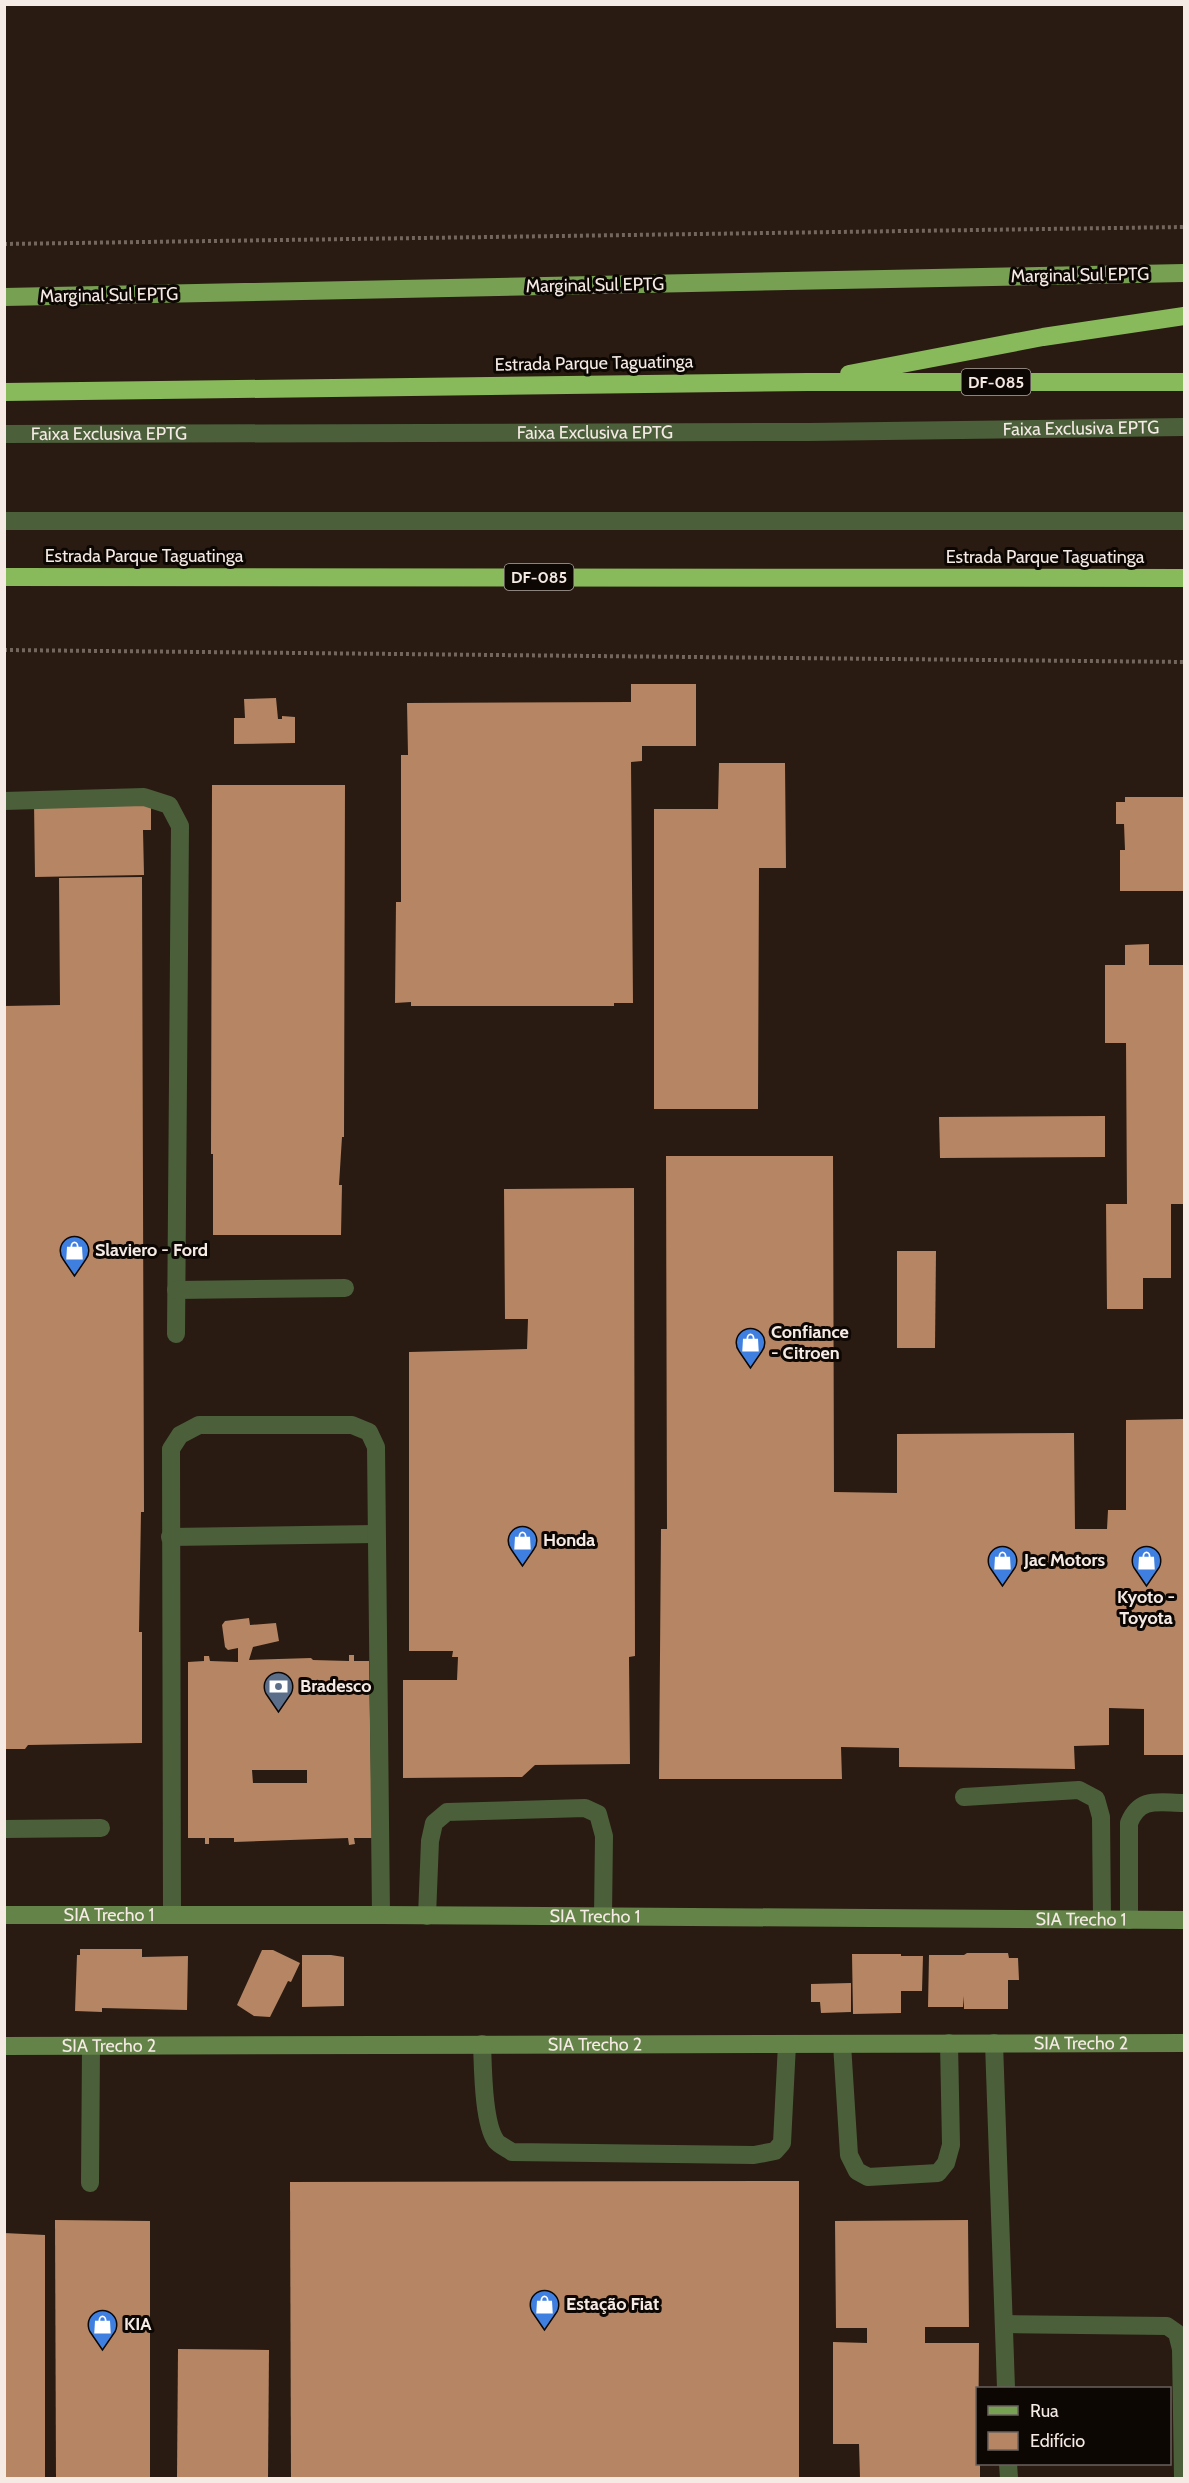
<svg xmlns="http://www.w3.org/2000/svg" width="1189" height="2483" font-family="Cabin,sans-serif">
<rect width="100%" height="100%" fill="#291b11"/>
<g fill="#b58564" fill-rule="evenodd">
<path d="M 631,684 L 696,684 L 696,746 L 642,746 L 642,761 L 631,762 L 633,1003 L 614,1003 L 614,1006 L 411,1006 L 411,1002 L 395,1003 L 396,902 L 401,902 L 401,755 L 408,755 L 407,703 L 631,702 Z"/>
<path d="M 276,698 L 278,719 L 282,719 L 282,716 L 295,717 L 295,743 L 234,744 L 234,718 L 245,718 L 244,699 Z"/>
<path d="M 719,763 L 785,763 L 786,868 L 759,868 L 758,1109 L 654,1109 L 654,809 L 718,809 Z"/>
<path d="M 212,785 L 345,785 L 344,1137 L 342,1137 L 339,1185 L 342,1185 L 341,1235 L 213,1235 L 213,1154 L 211,1154 Z"/>
<path d="M 1125,797 L 1184,797 L 1184,891 L 1120,891 L 1120,850 L 1125,850 L 1124,824 L 1116,824 L 1116,802 L 1125,802 Z"/>
<path d="M 34,802 L 151,803 L 151,830 L 143,830 L 144,875 L 35,877 Z"/>
<path d="M 142,877 L 144,1512 L 141,1512 L 139,1632 L 142,1632 L 142,1743 L 28,1745 L 25,1749 L 4,1749 L 4,1006 L 60,1005 L 59,878 Z"/>
<path d="M 1149,944 L 1149,965 L 1184,965 L 1184,1204 L 1171,1204 L 1171,1278 L 1143,1278 L 1143,1309 L 1107,1309 L 1106,1204 L 1127,1204 L 1126,1043 L 1105,1043 L 1105,965 L 1125,965 L 1125,945 Z"/>
<path d="M 1105,1116 L 1105,1157 L 940,1158 L 939,1117 Z"/>
<path d="M 666,1156 L 833,1156 L 834,1492 L 897,1493 L 897,1434 L 1074,1433 L 1075,1529 L 1107,1529 L 1108,1510 L 1126,1510 L 1126,1420 L 1184,1419 L 1184,1755 L 1144,1755 L 1144,1709 L 1109,1708 L 1109,1745 L 1074,1746 L 1075,1769 L 899,1767 L 899,1748 L 841,1747 L 842,1779 L 659,1779 L 661,1529 L 667,1529 Z"/>
<path d="M 634,1188 L 635,1656 L 629,1657 L 630,1764 L 535,1765 L 522,1777 L 403,1778 L 403,1680 L 457,1680 L 458,1657 L 452,1657 L 453,1651 L 409,1651 L 409,1352 L 527,1349 L 528,1319 L 505,1319 L 504,1189 Z"/>
<path d="M 897,1251 L 936,1251 L 935,1348 L 897,1348 Z"/>
<path d="M 249,1618 L 250,1625 L 276,1623 L 279,1641 L 253,1647 L 249,1660 L 311,1658 L 313,1660 L 349,1661 L 349,1655 L 354,1655 L 354,1661 L 369,1661 L 372,1838 L 354,1838 L 355,1844 L 349,1845 L 348,1838 L 234,1842 L 234,1838 L 209,1838 L 209,1844 L 205,1844 L 205,1838 L 188,1838 L 188,1662 L 204,1661 L 204,1656 L 209,1656 L 210,1661 L 238,1662 L 238,1648 L 228,1650 L 225,1647 L 222,1625 L 225,1621 ZM 252,1770 L 307,1770 L 307,1783 L 253,1783 Z"/>
<path d="M 80,1949 L 142,1949 L 142,1957 L 188,1956 L 187,2010 L 102,2008 L 102,2012 L 75,2011 L 77,1955 L 80,1955 Z"/>
<path d="M 262,1950 L 273,1950 L 300,1963 L 291,1982 L 288,1981 L 270,2017 L 254,2016 L 237,2005 Z"/>
<path d="M 967,1953 L 1008,1953 L 1009,1958 L 1018,1958 L 1019,1980 L 1008,1980 L 1008,2009 L 964,2009 L 964,1996 L 963,2007 L 928,2007 L 929,1955 L 964,1955 Z"/>
<path d="M 852,1954 L 901,1954 L 901,1956 L 923,1956 L 922,1991 L 901,1991 L 901,2013 L 853,2014 Z"/>
<path d="M 302,1955 L 331,1955 L 344,1957 L 344,2006 L 302,2007 Z"/>
<path d="M 851,1983 L 851,2012 L 821,2013 L 820,2002 L 811,2002 L 811,1984 Z"/>
<path d="M 799,2181 L 799,2478 L 291,2478 L 290,2182 Z"/>
<path d="M 55,2220 L 150,2221 L 150,2478 L 56,2478 Z"/>
<path d="M 968,2220 L 969,2327 L 925,2327 L 925,2343 L 979,2343 L 978,2464 L 980,2464 L 980,2478 L 860,2478 L 859,2444 L 833,2444 L 833,2342 L 867,2343 L 867,2328 L 836,2328 L 835,2221 Z"/>
<path d="M 4,2233 L 45,2235 L 45,2478 L 4,2478 Z"/>
<path d="M 178,2349 L 269,2350 L 268,2478 L 177,2478 Z"/>
</g>
<g fill="none" stroke-linecap="round" stroke-linejoin="round">
<g stroke="#73665d" stroke-width="4" stroke-dasharray="3 3" stroke-linecap="butt">
<path d="M 4,244 L 1184,227"/>
<path d="M 4,650 L 1184,662"/>
</g>
<g stroke="#4b5f3b" stroke-width="18">
<path id="s1" d="M 4,434 L 809,432 L 1184,427"/>
<path d="M 4,521 L 1184,521"/>
<path d="M 4,801 L 144,797 L 169,805 L 180,826 L 176,1334"/>
<path d="M 176,1290 L 345,1288"/>
<path d="M 170,1537 L 376,1534"/>
<path d="M 964,1797 L 1079,1790 L 1096,1799 L 1101,1817 L 1102,1919"/>
<path d="M 4,1829 L 101,1828"/>
<path d="M 172,1915 L 171,1449 L 180,1435 L 199,1425 L 352,1425 L 369,1432 L 376,1447 L 381,1915"/>
<path d="M 427,1916 L 430,1841 L 434,1823 L 447,1812 L 585,1808 L 598,1814 L 604,1836 L 603,1916"/>
<path d="M 1129,1920 L 1129,1823 C 1140,1796 1159,1803 1184,1803"/>
<path d="M 994,2043 L 1006,2388"/>
<path d="M 482,2044 C 483,2067 483,2123 496,2141 C 499,2145 508,2149 512,2152 L 754,2155 L 775,2151 L 782,2143 L 787,2044"/>
<path d="M 842,2044 L 849,2155 L 857,2171 L 868,2177 L 938,2173 L 946,2163 L 951,2145 L 949,2043"/>
<path d="M 90,2183 L 91,2046"/>
<path d="M 1005,2324 L 1167,2326 L 1177,2333 L 1181,2349 L 1183,2478"/>
<path d="M 1008,2464 L 1009,2478"/>
</g>
<g stroke="#648349" stroke-width="18">
<path id="s2" d="M 4,1915 L 381,1915 L 1184,1920"/>
<path id="s3" d="M 4,2046 L 1184,2043"/>
</g>
<path stroke="#77a053" stroke-width="18" d="M 4,297 L 1184,273"/>
<g stroke="#88b95b" stroke-width="18">
<path d="M 849,374 L 1043,337 L 1184,316"/>
<path d="M 4,392 L 808,382 L 1184,382"/>
<path d="M 4,577 L 1184,578"/>
</g>
</g>
<defs>
<symbol id="shop-pin" viewBox="-11 -11 22 30"><path d="M0 17L-7.5 6A9.5 9.5 0 1 1 7.5 6Z" fill="#3f7fe0" stroke="#0d0704"/><path d="M-5-2.5h2.3a2.7 3.5 0 0 1 5.4 0H5L5.5 6h-11ZM-1.5-2.5h3a1.5 2.3 0 0 0-3 0Z" fill="#fff"/></symbol>
<symbol id="bank-pin" viewBox="-11 -11 22 30"><path d="M0 17L-7.5 6A9.5 9.5 0 1 1 7.5 6Z" fill="#5c6f8a" stroke="#0d0704"/><path d="M-6-4H6V4H-6ZM0-2.3a2.3 2.3 0 1 0 0 4.6a2.3 2.3 0 1 0 0-4.6Z" fill="#fff"/></symbol>
</defs>
<g fill-rule="evenodd">
<use href="#shop-pin" x="58" y="1234" width="33" height="45"/>
<use href="#shop-pin" x="734" y="1326" width="33" height="45"/>
<use href="#shop-pin" x="506" y="1524" width="33" height="45"/>
<use href="#shop-pin" x="986" y="1544" width="33" height="45"/>
<use href="#shop-pin" x="1130" y="1544" width="33" height="45"/>
<use href="#bank-pin" x="262" y="1670" width="33" height="45"/>
<use href="#shop-pin" x="528" y="2288" width="33" height="45"/>
<use href="#shop-pin" x="86" y="2308" width="33" height="45"/>
</g>
<g text-anchor="middle" dominant-baseline="central" stroke-width="6" stroke-linejoin="round" paint-order="stroke">
<g fill="#0d0704" stroke="#afa6a1" stroke-width="1.5">
<rect x="961.5" y="369" width="69" height="26" rx="4.5"/>
<rect x="504.5" y="564" width="69" height="26" rx="4.5"/>
</g>
<g font-size="16" font-weight="bold" fill="#f5eae4">
<text x="996" y="382">DF-085</text>
<text x="539" y="577">DF-085</text>
</g>
<g font-size="18" fill="#f5eae4" stroke="#0d0704">
<text transform="translate(1080 275) rotate(-1)">Marginal Sul EPTG</text>
<text transform="translate(595 285) rotate(-1)">Marginal Sul EPTG</text>
<text transform="translate(109 295) rotate(-1)">Marginal Sul EPTG</text>
<text transform="translate(594 363) rotate(-1)">Estrada Parque Taguatinga</text>
<text stroke="none"><textPath href="#s1" startOffset="1077">Faixa Exclusiva EPTG</textPath></text>
<text stroke="none"><textPath href="#s1" startOffset="591">Faixa Exclusiva EPTG</textPath></text>
<text stroke="none"><textPath href="#s1" startOffset="105">Faixa Exclusiva EPTG</textPath></text>
<text x="144" y="556">Estrada Parque Taguatinga</text>
<text x="1045" y="557">Estrada Parque Taguatinga</text>
<text stroke="none"><textPath href="#s2" startOffset="105">SIA Trecho 1</textPath></text>
<text stroke="none"><textPath href="#s2" startOffset="591">SIA Trecho 1</textPath></text>
<text stroke="none"><textPath href="#s2" startOffset="1077">SIA Trecho 1</textPath></text>
<text stroke="none"><textPath href="#s3" startOffset="1077">SIA Trecho 2</textPath></text>
<text stroke="none"><textPath href="#s3" startOffset="591">SIA Trecho 2</textPath></text>
<text stroke="none"><textPath href="#s3" startOffset="105">SIA Trecho 2</textPath></text>
</g>
<g font-size="18" font-weight="bold" fill="#f5eae4" stroke="#0d0704" text-anchor="start">
<text x="95" y="1250">Slaviero - Ford</text>
<text x="771" y="1332">Confiance<tspan x="771" dy="21">- Citroen</tspan></text>
<text x="543" y="1540">Honda</text>
<text x="1024" y="1560">Jac Motors</text>
<text x="1146" y="1597" text-anchor="middle">Kyoto -<tspan x="1146" dy="21">Toyota</tspan></text>
<text x="300" y="1686">Bradesco</text>
<text x="566" y="2304">Estação Fiat</text>
<text x="124" y="2324">KIA</text>
</g>
</g>
<rect width="1189" height="2483" fill="none" stroke="#f5eae4" stroke-width="12"/>
<rect x="976" y="2387" width="195" height="78" fill="#0d0704" stroke="#6a625e" stroke-width="1.5"/>
<rect x="988" y="2406" width="30" height="9" fill="#77a053" stroke="#6a625e" stroke-width="1.5"/>
<text x="1030" y="2417" font-size="18" fill="#f5eae4">Rua</text>
<rect x="988" y="2432" width="30" height="18" fill="#b58564" stroke="#6a625e" stroke-width="1.5"/>
<text x="1030" y="2447" font-size="18" fill="#f5eae4">Edifício</text>
</svg>
